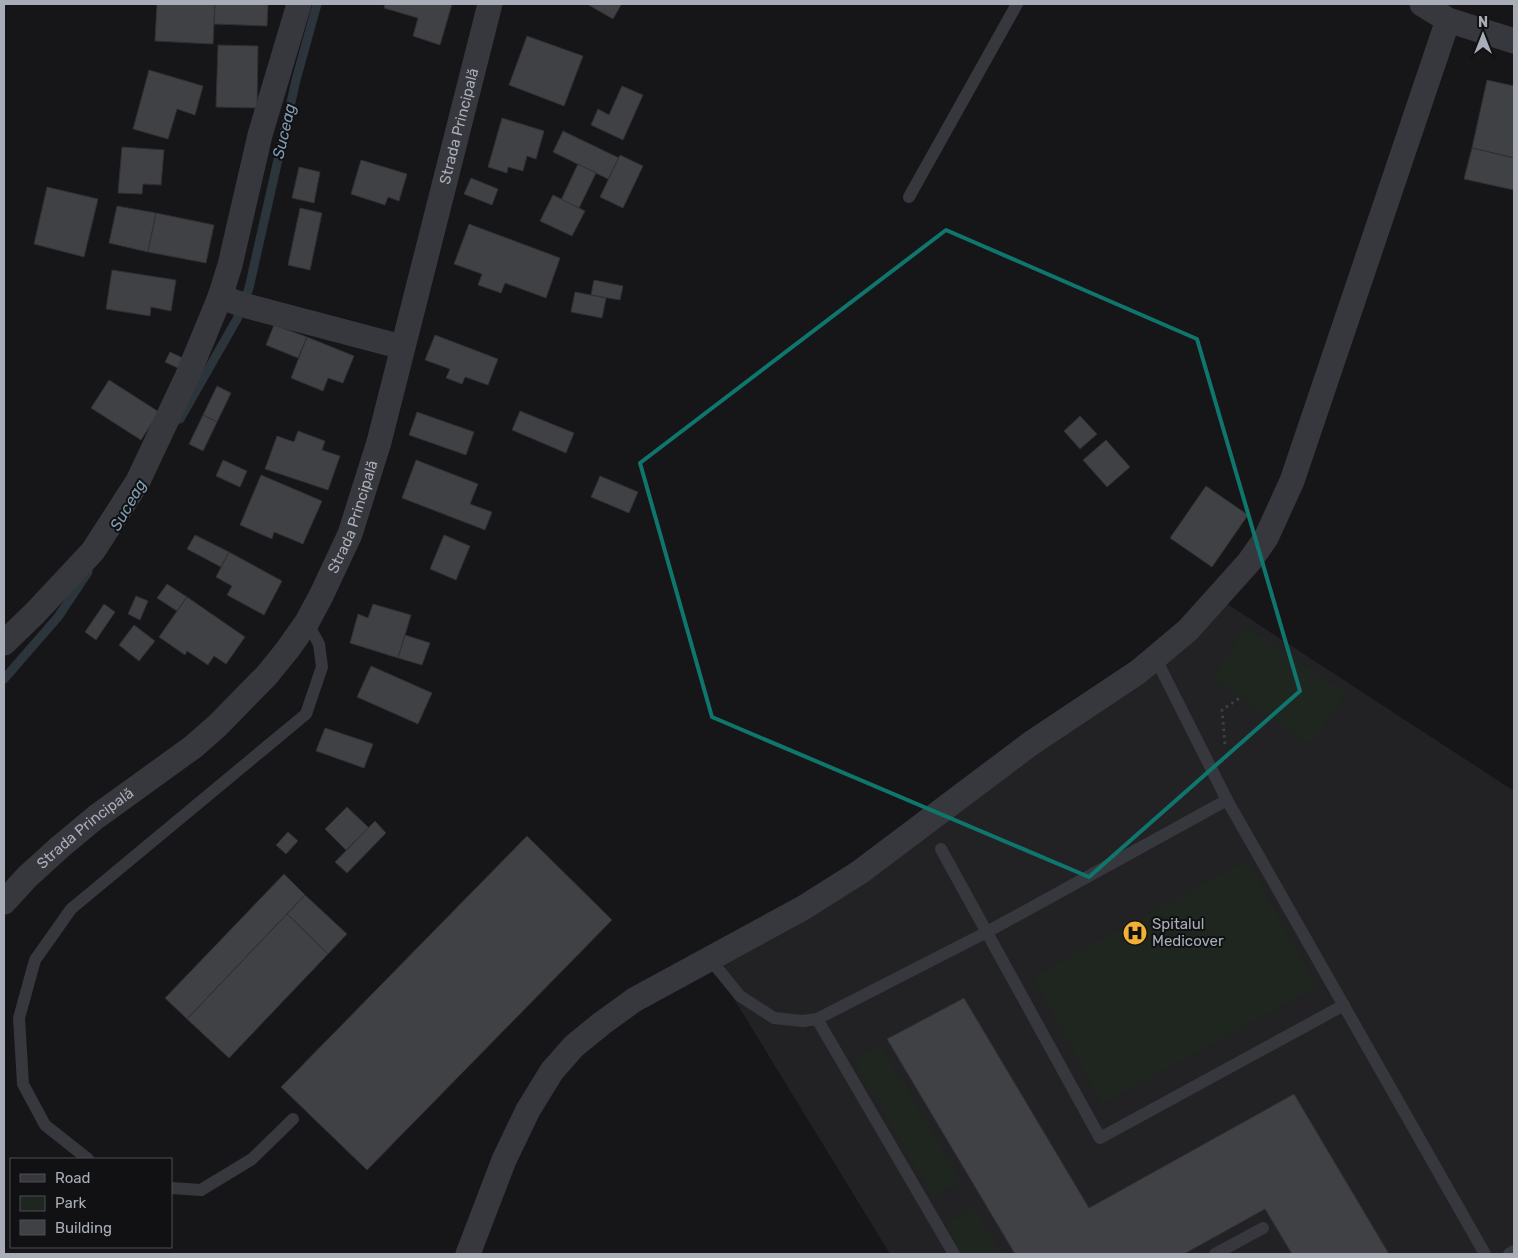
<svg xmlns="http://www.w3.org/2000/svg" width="1518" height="1258" font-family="Rubik,sans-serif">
<rect width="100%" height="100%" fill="#161618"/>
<path fill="#222225" d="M 1218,598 L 1514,791 L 1514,1254 L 890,1254 L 709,958 L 803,908 Z"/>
<g fill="#1e261f">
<path d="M 1247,626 L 1346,693 L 1311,744 L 1212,678 Z"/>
<path d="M 1247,860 L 1317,987 L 1102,1104 L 1033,977 Z"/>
<path d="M 880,1044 L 961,1181 L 934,1197 L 853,1060 Z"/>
<path d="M 974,1207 L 1001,1254 L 963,1254 L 946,1224 Z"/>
</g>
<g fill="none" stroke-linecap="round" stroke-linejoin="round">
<g stroke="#2c353c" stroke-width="9">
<path d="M 180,419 L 237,319 L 249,288 L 296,80 L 317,4"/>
<path d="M 4,679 L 58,617 L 88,572"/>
</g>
</g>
<g fill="#404145" stroke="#303034">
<path d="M 157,4 L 215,4 L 213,44 L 155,41 Z"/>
<path d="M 215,4 L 268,4 L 267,26 L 214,24 Z"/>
<path d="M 385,4 L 452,4 L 440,45 L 413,36 L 418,18 L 384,8 Z"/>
<path d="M 587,4 L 618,4 L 621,5 L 613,19 Z"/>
<path d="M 527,36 L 583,56 L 564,106 L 509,85 Z"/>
<path d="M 218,45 L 258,46 L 257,108 L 216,107 Z"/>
<path d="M 149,70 L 203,86 L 195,115 L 177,109 L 168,139 L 133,129 Z"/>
<path d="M 1487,80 L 1514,86 L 1514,158 L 1472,148 Z"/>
<path d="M 622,86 L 643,95 L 623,140 L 591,125 L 598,109 L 609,115 Z"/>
<path d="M 502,118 L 544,131 L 536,159 L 527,156 L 523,171 L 508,167 L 507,173 L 488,167 Z"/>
<path d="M 563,131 L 619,158 L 608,179 L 553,152 Z"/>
<path d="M 122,147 L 164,150 L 161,185 L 143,184 L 142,194 L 118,193 Z"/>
<path d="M 1472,148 L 1514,158 L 1514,190 L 1464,179 Z"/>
<path d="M 620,155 L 643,166 L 623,208 L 600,197 Z"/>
<path d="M 361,160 L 407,174 L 399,201 L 388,197 L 385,205 L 351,194 Z"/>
<path d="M 578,164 L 596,173 L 579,208 L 561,200 Z"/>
<path d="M 299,167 L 320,172 L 314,203 L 292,198 Z"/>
<path d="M 471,178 L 498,189 L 492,205 L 464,194 Z"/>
<path d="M 47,187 L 98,199 L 84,257 L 34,244 Z"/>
<path d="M 553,195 L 585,211 L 572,236 L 540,221 Z"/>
<path d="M 117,206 L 156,213 L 148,252 L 109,243 Z"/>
<path d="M 300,208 L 322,213 L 310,270 L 288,265 Z"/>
<path d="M 156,213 L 214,225 L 206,263 L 148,252 Z"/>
<path d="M 469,224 L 560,258 L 546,298 L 505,283 L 501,293 L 478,285 L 482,274 L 454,264 Z"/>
<path d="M 112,270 L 176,280 L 171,311 L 151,307 L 150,316 L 106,309 Z"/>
<path d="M 594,280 L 623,286 L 620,300 L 591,295 Z"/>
<path d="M 575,292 L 606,298 L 602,318 L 571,312 Z"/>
<path d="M 274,325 L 307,337 L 298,358 L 266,345 Z"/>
<path d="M 435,335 L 498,359 L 488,385 L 465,377 L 462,384 L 446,378 L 450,369 L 425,360 Z"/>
<path d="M 307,337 L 354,356 L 343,383 L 328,378 L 323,391 L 291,378 Z"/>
<path d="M 170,352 L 185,359 L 180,369 L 165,362 Z"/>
<path d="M 109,380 L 159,412 L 141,440 L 91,408 Z"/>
<path d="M 217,386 L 231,393 L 217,422 L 203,415 Z"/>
<path d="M 520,411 L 574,433 L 566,453 L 512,430 Z"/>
<path d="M 417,412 L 474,432 L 466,455 L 409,435 Z"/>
<path d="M 203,415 L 217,422 L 203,451 L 189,444 Z"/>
<path d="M 1080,416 L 1097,434 L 1080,449 L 1064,431 Z"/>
<path d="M 298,431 L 325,441 L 322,450 L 340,456 L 328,490 L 265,469 L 277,436 L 294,442 Z"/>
<path d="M 1106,440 L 1130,467 L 1107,487 L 1083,460 Z"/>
<path d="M 223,460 L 247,471 L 240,487 L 216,476 Z"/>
<path d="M 416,460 L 478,484 L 470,504 L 492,512 L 485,530 L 402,498 Z"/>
<path d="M 261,475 L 322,501 L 303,544 L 274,532 L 272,539 L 240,525 Z"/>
<path d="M 600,476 L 638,492 L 629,513 L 591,497 Z"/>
<path d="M 1206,486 L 1248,515 L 1212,567 L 1170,538 Z"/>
<path d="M 195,535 L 229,552 L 221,567 L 187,549 Z"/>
<path d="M 444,535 L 470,546 L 456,580 L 430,569 Z"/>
<path d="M 229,552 L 282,581 L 264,615 L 227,595 L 232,586 L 216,577 Z"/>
<path d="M 167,584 L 187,597 L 177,611 L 157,598 Z"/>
<path d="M 136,596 L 148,601 L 140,620 L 128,614 Z"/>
<path d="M 187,597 L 245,637 L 226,664 L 214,656 L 208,665 L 187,651 L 185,655 L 159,637 Z"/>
<path d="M 104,604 L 115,612 L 96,640 L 85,632 Z"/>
<path d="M 373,604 L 411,615 L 398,658 L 350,643 L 358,614 L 368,618 Z"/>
<path d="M 134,625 L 155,641 L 139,661 L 119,645 Z"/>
<path d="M 405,635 L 430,643 L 422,665 L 398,658 Z"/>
<path d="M 371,666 L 432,693 L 418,724 L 357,697 Z"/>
<path d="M 325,728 L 373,744 L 364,768 L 316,751 Z"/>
<path d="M 347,807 L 369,828 L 346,850 L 325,829 Z"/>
<path d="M 375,821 L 386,833 L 347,873 L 335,862 Z"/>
<path d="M 288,832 L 298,841 L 286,854 L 276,845 Z"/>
<path d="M 527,836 L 612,920 L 367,1170 L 281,1087 Z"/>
<path d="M 284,874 L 305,895 L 187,1019 L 165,998 Z"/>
<path d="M 305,895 L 347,934 L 328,954 L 287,914 Z"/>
<path d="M 287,914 L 328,954 L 229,1058 L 187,1019 Z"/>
<path d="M 964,998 L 1089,1208 L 1294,1094 L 1389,1254 L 1292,1254 L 1265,1209 L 1184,1254 L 1015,1254 L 887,1039 Z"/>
</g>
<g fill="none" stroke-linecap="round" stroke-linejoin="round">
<path stroke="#3d3f44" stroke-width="3" stroke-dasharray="2.5 4" stroke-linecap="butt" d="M 1225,744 L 1222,710 L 1241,697"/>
<g stroke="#37383d" stroke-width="12">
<path d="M 909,197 L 1017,4"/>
<path d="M 1155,657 L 1227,800"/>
<path d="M 941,849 L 1100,1138 L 1344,1005"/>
<path d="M 709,958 L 740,996 L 774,1018 L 803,1021 L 817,1019 L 987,932 L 1227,800 L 1485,1254"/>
<path d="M 817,1019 L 954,1254"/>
<path d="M 88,1159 L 45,1125 L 23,1084 L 19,1018 L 35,960 L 71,909 L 306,714 L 322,667 L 319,644 L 307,622"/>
<path d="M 171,1188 L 201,1190 L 252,1159 L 293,1119"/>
<path d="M 1215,1254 L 1263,1228"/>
<path d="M 1509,1254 L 1514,1251"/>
</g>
<g stroke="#37383d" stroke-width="25">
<path d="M 1422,4 L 1448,20 L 1514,41"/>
<path d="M 220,297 L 247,306 L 402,347"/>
<path d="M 4,643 L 35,613 L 93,551 L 138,481 L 187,377 L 220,297 L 230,265 L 260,135 L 299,4"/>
<path id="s1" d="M 4,902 L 27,877 L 60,847 L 96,817 L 193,747 L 218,725 L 267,675 L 288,649 L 307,622 L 321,596 L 350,534 L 379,442 L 490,4"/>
<path d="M 468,1254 L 504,1160 L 528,1110 L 552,1071 L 574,1046 L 601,1024 L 634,1000 L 803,908 L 860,872 L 1030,744 L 1138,672 L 1188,630 L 1249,562 L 1266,538 L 1292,481 L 1448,20"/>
</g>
</g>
<path fill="none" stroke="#0f766e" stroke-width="4" stroke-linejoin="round" d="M 946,230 L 1197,339 L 1300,691 L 1089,877 L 712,717 L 640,463 Z"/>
<defs>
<symbol id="hospital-disc" viewBox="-11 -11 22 22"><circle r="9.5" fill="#f2b134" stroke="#111113"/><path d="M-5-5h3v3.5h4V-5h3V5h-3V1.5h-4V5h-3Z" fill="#111"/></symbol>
</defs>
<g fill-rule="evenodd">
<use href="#hospital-disc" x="1121" y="919" width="28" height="28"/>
</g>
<g text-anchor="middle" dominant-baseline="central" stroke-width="4" stroke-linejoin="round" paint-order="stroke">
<g font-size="15" fill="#a8adb8" stroke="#111113">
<text stroke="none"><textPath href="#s1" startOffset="935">Strada Principală</textPath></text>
<text stroke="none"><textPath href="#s1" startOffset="530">Strada Principală</textPath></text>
<text stroke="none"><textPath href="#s1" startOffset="110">Strada Principală</textPath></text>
</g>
<g font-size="15" fill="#a8adb8" stroke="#111113" text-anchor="start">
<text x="1152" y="924">Spitalul<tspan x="1152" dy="17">Medicover</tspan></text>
</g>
<g font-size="16" font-style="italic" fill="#7f9bb3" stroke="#111113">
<text transform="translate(284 131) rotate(-77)">Suceag</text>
<text transform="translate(128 505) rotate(-60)">Suceag</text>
</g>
</g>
<rect width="1518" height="1258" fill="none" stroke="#a8adb8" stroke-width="10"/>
<rect x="10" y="1158" width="162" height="90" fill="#111113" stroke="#4d4f55"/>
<rect x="20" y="1174" width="25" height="8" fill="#37383d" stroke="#4d4f55"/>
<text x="55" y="1183" font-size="15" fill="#a8adb8">Road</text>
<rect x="20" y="1196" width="25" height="15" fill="#1e261f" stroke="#4d4f55"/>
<text x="55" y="1208" font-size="15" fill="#a8adb8">Park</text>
<rect x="20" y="1220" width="25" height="15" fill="#404145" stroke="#4d4f55"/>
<text x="55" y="1233" font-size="15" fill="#a8adb8">Building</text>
<g transform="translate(1483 35)" stroke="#111113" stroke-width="4" paint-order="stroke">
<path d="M0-4L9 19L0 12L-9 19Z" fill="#a8adb8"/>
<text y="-8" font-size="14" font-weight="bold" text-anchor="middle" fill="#a8adb8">N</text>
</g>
</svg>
